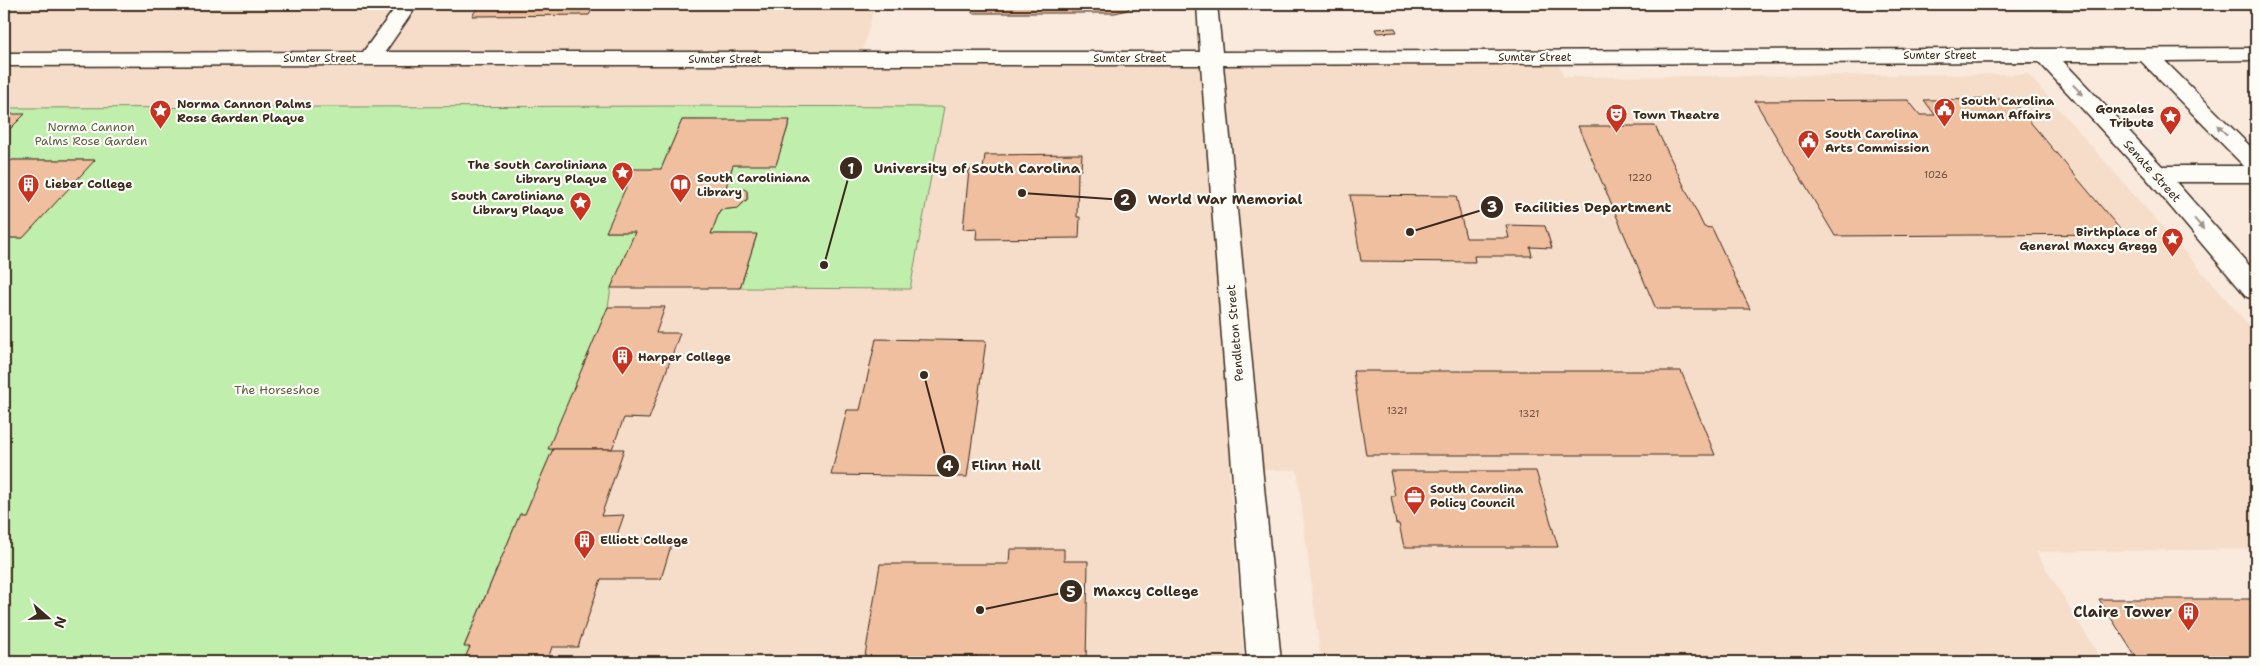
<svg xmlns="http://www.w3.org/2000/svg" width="2260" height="666" font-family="'Shantell Sans',sans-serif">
<rect width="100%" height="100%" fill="#f9eadd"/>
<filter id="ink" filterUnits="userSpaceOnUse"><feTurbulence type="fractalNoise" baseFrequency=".02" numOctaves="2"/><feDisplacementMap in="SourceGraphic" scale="10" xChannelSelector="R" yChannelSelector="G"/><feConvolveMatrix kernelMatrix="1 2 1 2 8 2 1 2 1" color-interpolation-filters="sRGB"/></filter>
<g filter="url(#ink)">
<path fill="#f6ddca" d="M 4,4 L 875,4 L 860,62 L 1556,59 L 1564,77 L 2028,74 L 2256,333 L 2256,549 L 2036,552 L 2103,662 L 1321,662 L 1297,470 L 1229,470 L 1244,662 L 4,662 Z"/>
<g fill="#c0eeac" stroke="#7e8c65">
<path d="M 1965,4 L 2256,4 L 2256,7 L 1969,9 Z"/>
<path d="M 687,106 L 944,107 L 910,289 L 740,288 L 757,235 L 711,234 L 720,210 L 738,208 L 748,199 L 747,191 L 738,187 L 726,187 L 733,165 L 776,164 L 790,121 L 682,120 L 661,169 L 606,232 L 635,232 L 611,288 L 608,307 L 549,449 L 553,449 L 525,514 L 520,514 L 464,646 L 470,647 L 463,662 L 4,662 L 4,238 L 23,238 L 94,160 L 12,160 L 4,168 L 4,135 L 24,115 L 4,114 L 4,108 Z"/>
</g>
<g fill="#efbf9f" stroke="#3b2a1e">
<path d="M 480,4 L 595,4 L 589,15 L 472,16 Z"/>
<path d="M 974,4 L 1133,4 L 1127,10 L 1115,13 L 972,13 Z"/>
<path d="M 1395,28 L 1397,32 L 1377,33 L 1375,29 Z"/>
<path d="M 2011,99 L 2124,234 L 1835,236 L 1755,101 L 1908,100 L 1920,115 L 1935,115 L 1924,100 Z"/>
<path d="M 4,114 L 25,114 L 4,135 Z"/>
<path d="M 682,120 L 790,120 L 776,165 L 733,165 L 726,187 L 744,189 L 747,191 L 747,199 L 738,208 L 720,210 L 711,234 L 757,234 L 740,288 L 611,288 L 635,232 L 606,232 L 634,169 L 661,169 Z"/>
<path d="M 1578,126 L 1655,126 L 1704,227 L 1712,228 L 1750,309 L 1656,309 Z"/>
<path d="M 1082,154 L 1081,170 L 1078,170 L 1077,217 L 1080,217 L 1079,238 L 976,239 L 977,228 L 963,229 L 969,170 L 983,170 L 985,155 Z"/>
<path d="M 12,160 L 95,160 L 23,238 L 4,238 L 4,168 Z"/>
<path d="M 1350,195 L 1456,196 L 1466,238 L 1509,238 L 1506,225 L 1545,226 L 1552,248 L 1530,247 L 1532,256 L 1474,256 L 1475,262 L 1361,261 Z"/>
<path d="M 608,307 L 665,307 L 656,333 L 680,333 L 649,419 L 624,418 L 612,449 L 548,449 Z"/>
<path d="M 876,339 L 986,341 L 967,477 L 831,475 L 847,410 L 860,410 Z"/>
<path d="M 1353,371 L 1681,371 L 1715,455 L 1366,455 Z"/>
<path d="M 553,449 L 624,449 L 601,516 L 624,515 L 616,538 L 673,539 L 661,579 L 601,579 L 578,647 L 552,647 L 547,662 L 463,662 L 470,647 L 464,647 L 520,514 L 525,514 Z"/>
<path d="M 1390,471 L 1536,471 L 1558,547 L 1404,547 L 1399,524 L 1396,524 L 1391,496 L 1395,496 Z"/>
<path d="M 1010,549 L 1064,549 L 1064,561 L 1088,561 L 1086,662 L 977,662 L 977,656 L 865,656 L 880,564 L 1009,564 Z"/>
<path d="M 2099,599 L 2256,599 L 2256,662 L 2139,662 Z"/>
</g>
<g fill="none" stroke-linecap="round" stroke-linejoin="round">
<defs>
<path id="tertiary" d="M 398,4 L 418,4 L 385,52 L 1200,52 L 1197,4 L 1217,4 L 1222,52 L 2256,48 L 2256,60 L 2165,61 L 2256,152 L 2256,182 L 2176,182 L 2256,273 L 2256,299 L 2247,297 L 2147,179 L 2039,62 L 1223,65 L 1281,662 L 1247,662 L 1201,65 L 369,65 L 4,66 L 4,53 L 363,52 ZM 2063,61 L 2141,61 L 2244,166 L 2162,166 Z"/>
</defs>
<use href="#tertiary" stroke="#3b2a1e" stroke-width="3"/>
<use href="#tertiary" fill="#fdfcf7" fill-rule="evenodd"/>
</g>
<defs><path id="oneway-solid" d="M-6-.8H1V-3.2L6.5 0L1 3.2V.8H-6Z" transform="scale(1.25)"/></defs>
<g fill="#9c938a">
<use href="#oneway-solid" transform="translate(2078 90) rotate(47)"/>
<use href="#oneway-solid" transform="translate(2222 130) rotate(-135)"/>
<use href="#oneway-solid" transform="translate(2199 224) rotate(49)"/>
</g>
</g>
<defs>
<symbol id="civic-pin" viewBox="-11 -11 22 30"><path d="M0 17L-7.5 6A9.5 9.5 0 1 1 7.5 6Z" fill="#c8321e" stroke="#fdfcf7"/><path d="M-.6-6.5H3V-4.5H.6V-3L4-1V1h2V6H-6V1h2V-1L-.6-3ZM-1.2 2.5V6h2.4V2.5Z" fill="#fff"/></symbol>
<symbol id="sight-pin" viewBox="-11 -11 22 30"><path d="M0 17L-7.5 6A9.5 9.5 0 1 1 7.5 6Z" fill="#c8321e" stroke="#fdfcf7"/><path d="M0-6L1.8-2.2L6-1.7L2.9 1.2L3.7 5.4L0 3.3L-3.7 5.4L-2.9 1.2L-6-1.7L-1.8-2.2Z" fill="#fff"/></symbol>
<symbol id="theatre-pin" viewBox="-11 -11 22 30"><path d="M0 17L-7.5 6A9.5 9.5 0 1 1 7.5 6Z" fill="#c8321e" stroke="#fdfcf7"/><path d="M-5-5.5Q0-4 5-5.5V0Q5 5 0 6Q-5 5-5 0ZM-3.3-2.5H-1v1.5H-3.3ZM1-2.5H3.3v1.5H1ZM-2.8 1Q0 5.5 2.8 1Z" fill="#fff"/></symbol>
<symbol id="building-pin" viewBox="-11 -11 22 30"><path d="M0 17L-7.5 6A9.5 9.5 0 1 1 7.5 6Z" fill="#c8321e" stroke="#fdfcf7"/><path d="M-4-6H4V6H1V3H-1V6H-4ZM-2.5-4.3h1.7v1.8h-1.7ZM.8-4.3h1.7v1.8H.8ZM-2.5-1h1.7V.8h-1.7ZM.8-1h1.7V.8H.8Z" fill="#fff"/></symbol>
<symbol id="library-pin" viewBox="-11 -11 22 30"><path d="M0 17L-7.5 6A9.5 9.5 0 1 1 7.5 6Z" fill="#c8321e" stroke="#fdfcf7"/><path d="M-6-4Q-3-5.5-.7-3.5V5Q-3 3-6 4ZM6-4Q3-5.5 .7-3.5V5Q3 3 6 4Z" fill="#fff"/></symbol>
<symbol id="office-pin" viewBox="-11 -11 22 30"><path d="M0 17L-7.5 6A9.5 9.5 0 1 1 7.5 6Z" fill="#c8321e" stroke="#fdfcf7"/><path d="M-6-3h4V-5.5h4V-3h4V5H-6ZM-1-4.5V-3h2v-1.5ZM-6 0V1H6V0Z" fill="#fff"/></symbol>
</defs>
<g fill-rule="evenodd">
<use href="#civic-pin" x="1932" y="96" width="25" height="34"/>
<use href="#sight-pin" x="148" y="98" width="25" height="34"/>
<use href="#theatre-pin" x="1604" y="102" width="25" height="34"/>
<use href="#sight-pin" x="2158" y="104" width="25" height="34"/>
<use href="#civic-pin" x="1796" y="128" width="25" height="34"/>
<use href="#sight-pin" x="610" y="160" width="25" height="34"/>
<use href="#building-pin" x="16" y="172" width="25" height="34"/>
<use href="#library-pin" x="668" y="172" width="25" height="34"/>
<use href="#sight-pin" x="568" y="190" width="25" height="34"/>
<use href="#sight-pin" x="2160" y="226" width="25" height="34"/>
<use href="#building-pin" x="610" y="344" width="25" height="34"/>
<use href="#office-pin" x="1402" y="484" width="25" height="34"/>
<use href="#building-pin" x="572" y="528" width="25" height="34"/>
<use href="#building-pin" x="2176" y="600" width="25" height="34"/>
</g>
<g text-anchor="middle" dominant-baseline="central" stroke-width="4.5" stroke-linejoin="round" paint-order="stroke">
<g font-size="10" fill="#684f3e">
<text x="1936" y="174">1026</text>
<text x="1640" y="177">1220</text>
<text x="1397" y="410">1321</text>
<text x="1529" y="413">1321</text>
</g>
<g font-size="11" fill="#3b2a1e" stroke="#fdfcf7">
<text x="1940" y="55">Sumter Street</text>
<text x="1535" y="57">Sumter Street</text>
<text x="320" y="58">Sumter Street</text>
<text x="1130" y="58">Sumter Street</text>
<text x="725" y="59">Sumter Street</text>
</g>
<g font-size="12" font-weight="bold" fill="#3b2a1e" stroke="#fdfcf7" text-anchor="start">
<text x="1961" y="101">South Carolina<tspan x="1961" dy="14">Human Affairs</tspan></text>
<text x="177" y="104">Norma Cannon Palms<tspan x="177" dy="14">Rose Garden Plaque</tspan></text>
<text x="2154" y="109" text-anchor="end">Gonzales<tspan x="2154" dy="14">Tribute</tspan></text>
<text x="1633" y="115">Town Theatre</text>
<text x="1825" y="134">South Carolina<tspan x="1825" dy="14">Arts Commission</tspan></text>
<text x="607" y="165" text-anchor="end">The South Caroliniana<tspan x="607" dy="14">Library Plaque</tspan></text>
<text x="697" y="178">South Caroliniana<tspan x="697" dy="14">Library</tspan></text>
<text x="45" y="184">Lieber College</text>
<text x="564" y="196" text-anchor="end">South Caroliniana<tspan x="564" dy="14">Library Plaque</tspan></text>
<text x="2157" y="232" text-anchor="end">Birthplace of<tspan x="2157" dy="14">General Maxcy Gregg</tspan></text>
<text x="638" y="357">Harper College</text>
<text x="1430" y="489">South Carolina<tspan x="1430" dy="14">Policy Council</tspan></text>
<text x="600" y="540">Elliott College</text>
</g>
<g font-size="12" fill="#5c5b42" stroke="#fdfcf7">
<text x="91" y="127">Norma Cannon<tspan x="91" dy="14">Palms Rose Garden</tspan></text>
<text x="277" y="390">The Horseshoe</text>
</g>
<g font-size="12" fill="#3b2a1e" stroke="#fdfcf7">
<text transform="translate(2152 171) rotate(48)">Senate Street</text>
<text transform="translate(1235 333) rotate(-95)">Pendleton Street</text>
</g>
<g font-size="15" font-weight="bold" fill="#3b2a1e" stroke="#fdfcf7" text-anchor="end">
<text x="2172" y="612">Claire Tower</text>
</g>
</g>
<path fill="none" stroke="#3b2a1e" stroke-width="2" d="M824 265L851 168M1022 193L1125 200M1410 232L1492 207M924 375L948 466M980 610L1071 591"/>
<g fill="#3b2a1e" stroke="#fdfcf7" stroke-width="2">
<circle cx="824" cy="265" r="5"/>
<circle cx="1022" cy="193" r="5"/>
<circle cx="1410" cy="232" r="5"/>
<circle cx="924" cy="375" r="5"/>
<circle cx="980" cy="610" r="5"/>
<circle cx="851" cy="168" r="12"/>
<circle cx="1125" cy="200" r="12"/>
<circle cx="1492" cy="207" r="12"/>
<circle cx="948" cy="466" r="12"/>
<circle cx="1071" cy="591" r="12"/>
</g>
<g font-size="15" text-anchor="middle" font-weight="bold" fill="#fff">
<text x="851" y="174">1</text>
<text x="1125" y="205">2</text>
<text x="1492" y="212">3</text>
<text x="948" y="471">4</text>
<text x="1071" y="597">5</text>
</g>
<g font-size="14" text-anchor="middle" font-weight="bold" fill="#3b2a1e" stroke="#fdfcf7" stroke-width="4.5" stroke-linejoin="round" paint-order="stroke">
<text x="977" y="173">University of South Carolina</text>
<text x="1225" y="204">World War Memorial</text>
<text x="1593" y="212">Facilities Department</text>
<text x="1006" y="470">Flinn Hall</text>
<text x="1146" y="596">Maxcy College</text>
</g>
<rect width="2260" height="666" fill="none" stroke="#fdfcf7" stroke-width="20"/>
<rect x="10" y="10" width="2240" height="646" fill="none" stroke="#3b2a1e" stroke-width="2" filter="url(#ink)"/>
<g transform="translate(48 618) rotate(110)" stroke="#fdfcf7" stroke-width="4" paint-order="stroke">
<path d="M0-4L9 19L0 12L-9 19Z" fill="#3b2a1e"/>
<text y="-8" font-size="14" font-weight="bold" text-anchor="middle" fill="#3b2a1e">N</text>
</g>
</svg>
